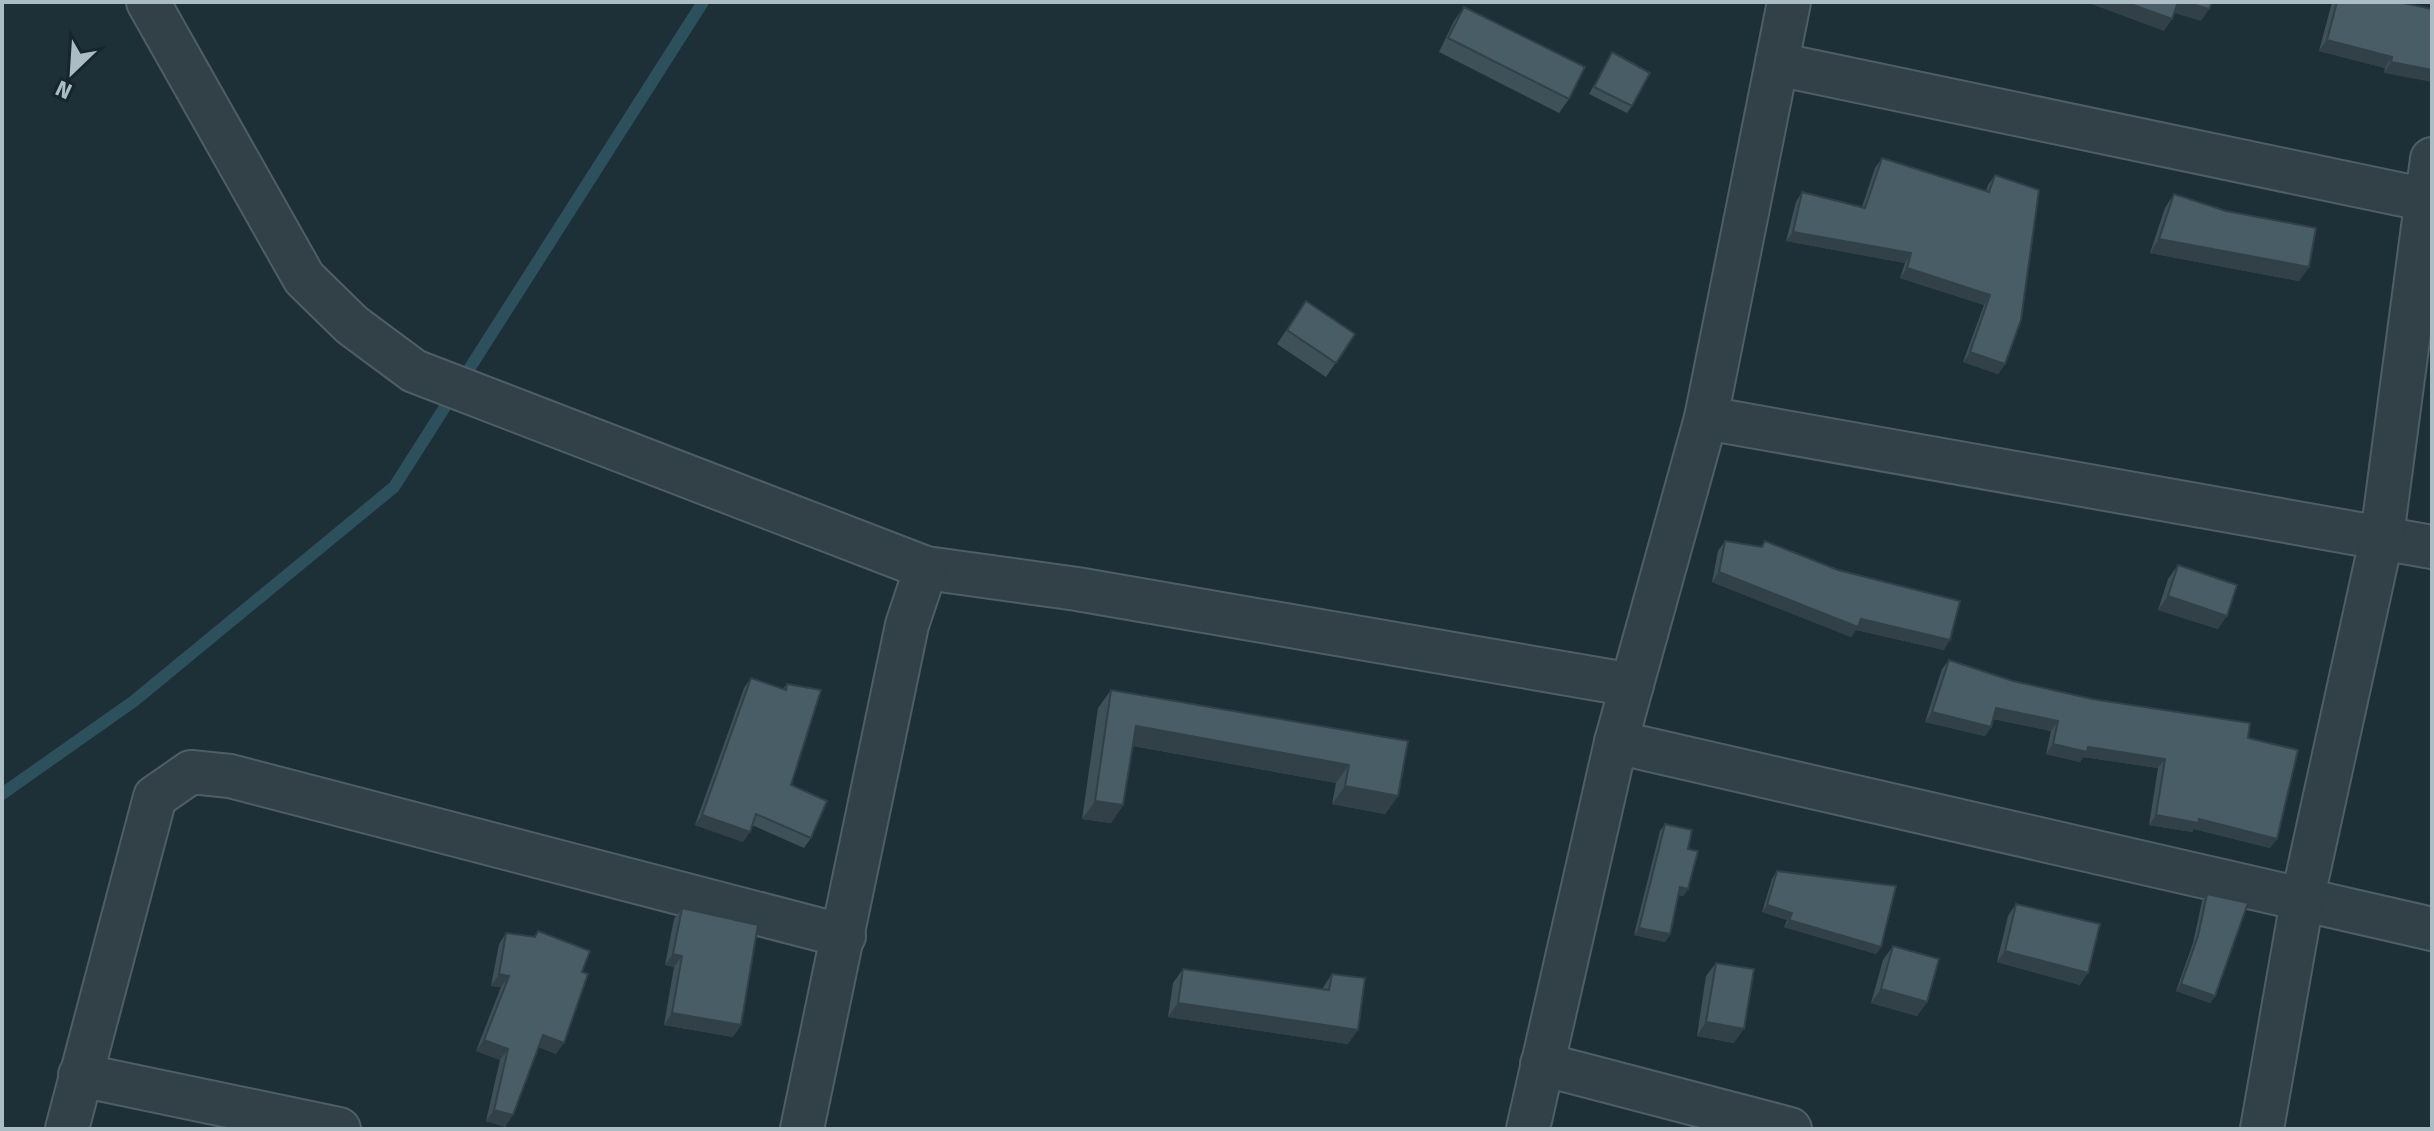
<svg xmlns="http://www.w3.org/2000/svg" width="2434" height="1131" font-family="'Fira Sans',sans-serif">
<rect width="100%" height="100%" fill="#1e3037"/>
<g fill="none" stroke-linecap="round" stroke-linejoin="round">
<path stroke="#2d505d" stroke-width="12" d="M 2,794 L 134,701 L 394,487 L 703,2"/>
<defs>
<g id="street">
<path d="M 148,2 L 304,278 L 352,325 L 414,371 L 926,568 L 1077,589 L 1632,685"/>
<path d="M 1777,64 L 2432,201"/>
<path d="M 1706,418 L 2432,547"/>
<path d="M 1616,742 L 2432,929"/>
<path d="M 1542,1064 L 1790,1129"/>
<path d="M 80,1075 L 339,1129"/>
<path d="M 67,1129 L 155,797 L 191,772 L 230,776 L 844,936"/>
<path d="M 802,1129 L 907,625 L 926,568"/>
<path d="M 1528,1129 L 1616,742 L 1706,418 L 1789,2"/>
<path d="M 2262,1129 L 2302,901 L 2382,536 L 2432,159"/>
</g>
</defs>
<use href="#street" stroke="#4f5e66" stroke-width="46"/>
<use href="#street" stroke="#314147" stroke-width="42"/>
</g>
<g fill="#3e5058">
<path d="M 2332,2 L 2404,2 L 2403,3 L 2432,9 L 2384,73 L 2385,68 L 2319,51 Z"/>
<path d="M 1464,7 L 1569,99 L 1559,113 L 1439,52 L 1454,21 Z"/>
<path d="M 1612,52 L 1632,106 L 1627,113 L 1589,94 Z"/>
<path d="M 1882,158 L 1986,191 L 1988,185 L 1995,175 L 2005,364 L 1998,374 L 1963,362 L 1984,305 L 1900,278 L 1905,263 L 1786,241 L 1796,202 L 1802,192 L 1862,207 L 1875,168 Z"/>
<path d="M 2174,194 L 2309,267 L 2299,281 L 2150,253 L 2165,208 Z"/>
<path d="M 1306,301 L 1355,334 L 1326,377 L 1277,344 Z"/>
<path d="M 1725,541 L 1761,547 L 1765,541 L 1944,650 L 1856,630 L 1851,637 L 1712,582 L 1718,551 Z"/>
<path d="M 2178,565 L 2218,629 L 2158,610 L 2168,579 Z"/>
<path d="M 1949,660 L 2013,681 L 2248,738 L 2270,848 L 2194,829 L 2192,832 L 2149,825 L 2158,768 L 2083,757 L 2080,762 L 2046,754 L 2051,731 L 1993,719 L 1991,727 L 1985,736 L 1925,722 L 1942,669 Z"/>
<path d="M 751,678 L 783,689 L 787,684 L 791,785 L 811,838 L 804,848 L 752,825 L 743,842 L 695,825 L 744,688 Z"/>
<path d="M 1111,690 L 1408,741 L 1398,796 L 1385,814 L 1332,804 L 1336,783 L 1133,746 L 1123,805 L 1111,823 L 1082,819 L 1098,708 Z"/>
<path d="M 1665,824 L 1688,849 L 1688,889 L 1683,896 L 1678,895 L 1670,934 L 1665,942 L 1634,935 L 1660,831 Z"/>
<path d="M 1777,871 L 1881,947 L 1876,954 L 1784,927 L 1787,920 L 1762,912 L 1772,879 Z"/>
<path d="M 2207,894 L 2215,996 L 2210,1003 L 2176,991 L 2193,943 L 2202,901 Z"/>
<path d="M 2016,904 L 2080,985 L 1997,962 L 2008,916 Z"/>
<path d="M 682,908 L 741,1025 L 733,1037 L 664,1025 L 674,967 L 665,965 L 674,919 Z"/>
<path d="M 538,931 L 582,972 L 556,1054 L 539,1047 L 505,1127 L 486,1121 L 500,1060 L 476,1051 L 501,987 L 491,986 L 499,944 L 506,933 L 533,937 Z"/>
<path d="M 1893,946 L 1927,1002 L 1917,1016 L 1871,1003 L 1883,960 Z"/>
<path d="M 1716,963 L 1734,1043 L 1697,1036 L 1706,976 Z"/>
<path d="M 1183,969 L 1322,989 L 1332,974 L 1348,1044 L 1168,1017 L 1173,983 Z"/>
</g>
<g fill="#324147">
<path d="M 2086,2 L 2125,2 L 2172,19 L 2164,31 Z"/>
<path d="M 2178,2 L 2185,2 L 2209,9 L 2201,21 L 2171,12 Z"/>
<path d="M 2327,40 L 2392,57 L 2385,68 L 2319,51 Z"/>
<path d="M 2391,62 L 2432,70 L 2432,82 L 2384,73 Z"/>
<path d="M 1793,232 L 1911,253 L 1905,263 L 1786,241 Z"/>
<path d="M 2159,239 L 2309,267 L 2299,281 L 2150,253 Z"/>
<path d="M 1907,268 L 1990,295 L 1984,305 L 1900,278 Z"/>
<path d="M 1970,352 L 2005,364 L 1998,374 L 1963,362 Z"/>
<path d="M 1719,572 L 1861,619 L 1950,640 L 1944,650 L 1856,630 L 1851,637 L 1712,582 Z"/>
<path d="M 2168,596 L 2227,616 L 2218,629 L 2158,610 Z"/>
<path d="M 1996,708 L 2058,721 L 2051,731 L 1989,718 Z"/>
<path d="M 1932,712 L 1991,727 L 1985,736 L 1925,722 Z"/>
<path d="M 1136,726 L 1349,765 L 1336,783 L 1124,744 Z"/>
<path d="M 2053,744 L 2088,747 L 2165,759 L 2158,768 L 2083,757 L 2080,762 L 2046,754 Z"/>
<path d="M 1345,786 L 1398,796 L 1385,814 L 1332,804 Z"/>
<path d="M 1095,801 L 1123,805 L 1111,823 L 1082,819 Z"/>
<path d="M 702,815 L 750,832 L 743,842 L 695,825 Z"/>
<path d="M 2156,815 L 2199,819 L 2277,839 L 2270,848 L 2194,829 L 2192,832 L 2149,825 Z"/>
<path d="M 1680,887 L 1688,889 L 1683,896 L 1675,894 Z"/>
<path d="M 1767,905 L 1792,913 L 1787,920 L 1762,912 Z"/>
<path d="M 1789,920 L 1881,947 L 1876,954 L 1784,927 Z"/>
<path d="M 1639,928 L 1670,934 L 1665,942 L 1634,935 Z"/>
<path d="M 2005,951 L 2088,973 L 2080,985 L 1997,962 Z"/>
<path d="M 673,954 L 682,956 L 674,967 L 665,965 Z"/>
<path d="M 499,974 L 509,976 L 501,987 L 491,986 Z"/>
<path d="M 2181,984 L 2215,996 L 2210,1003 L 2176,991 Z"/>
<path d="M 1881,989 L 1927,1002 L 1917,1016 L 1871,1003 Z"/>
<path d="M 1178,1003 L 1358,1030 L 1348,1044 L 1168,1017 Z"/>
<path d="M 672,1013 L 741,1025 L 733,1037 L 664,1025 Z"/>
<path d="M 1706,1022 L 1744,1029 L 1734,1043 L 1697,1036 Z"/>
<path d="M 543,1035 L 564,1043 L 556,1054 L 536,1046 Z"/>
<path d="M 484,1040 L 508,1049 L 500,1060 L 476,1051 Z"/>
<path d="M 494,1110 L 513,1115 L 505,1127 L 486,1121 Z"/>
</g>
<g fill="#485d66" stroke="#324147" stroke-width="2">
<path d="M 2125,2 L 2178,2 L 2172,19 Z"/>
<path d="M 2185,2 L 2212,2 L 2209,9 Z"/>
<path d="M 2337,2 L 2404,2 L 2403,3 L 2432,9 L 2432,70 L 2391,62 L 2392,57 L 2327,40 Z"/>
<path d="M 1464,7 L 1585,67 L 1569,99 L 1448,38 Z"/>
<path d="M 1612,52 L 1650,73 L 1632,106 L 1594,87 Z"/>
<path d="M 1882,158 L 1989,192 L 1995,175 L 2039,190 L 2021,320 L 2005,364 L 1970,352 L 1990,295 L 1907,268 L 1911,253 L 1793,232 L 1802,192 L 1865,208 Z"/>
<path d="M 2174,194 L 2226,211 L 2316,228 L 2309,267 L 2159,239 Z"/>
<path d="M 1306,301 L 1355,334 L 1336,363 L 1287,330 Z"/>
<path d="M 1725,541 L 1762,547 L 1765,541 L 1838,570 L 1960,601 L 1950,640 L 1861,619 L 1858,627 L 1719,572 Z"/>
<path d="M 2178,565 L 2237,585 L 2227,616 L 2168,596 Z"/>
<path d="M 1949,660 L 2013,681 L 2092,699 L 2250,723 L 2248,738 L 2298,750 L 2277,839 L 2199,819 L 2198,823 L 2156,815 L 2165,759 L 2088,747 L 2087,752 L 2053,744 L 2058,721 L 1996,708 L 1991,727 L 1932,712 Z"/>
<path d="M 751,678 L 786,690 L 787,684 L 821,690 L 791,785 L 827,801 L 811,838 L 756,814 L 750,832 L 702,815 Z"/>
<path d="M 1111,690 L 1408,741 L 1398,796 L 1345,786 L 1349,765 L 1136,726 L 1123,805 L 1095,801 Z"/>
<path d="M 1665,824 L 1692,830 L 1688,849 L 1698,851 L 1688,889 L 1680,887 L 1670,934 L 1639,928 Z"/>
<path d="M 1777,871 L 1896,886 L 1881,947 L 1789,920 L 1792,913 L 1767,905 Z"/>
<path d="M 2207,894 L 2248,903 L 2215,996 L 2181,984 L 2198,936 Z"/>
<path d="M 2016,904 L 2100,924 L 2088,973 L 2005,951 Z"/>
<path d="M 682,908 L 758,925 L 741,1025 L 672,1013 L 682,956 L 673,954 Z"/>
<path d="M 538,931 L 590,951 L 582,972 L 588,974 L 564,1043 L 543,1035 L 513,1115 L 494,1110 L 508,1049 L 484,1040 L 509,976 L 499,974 L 506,933 L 535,937 Z"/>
<path d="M 1893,946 L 1939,959 L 1927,1002 L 1881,989 Z"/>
<path d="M 1716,963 L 1754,969 L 1744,1029 L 1706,1022 Z"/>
<path d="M 1183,969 L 1329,990 L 1332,974 L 1365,978 L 1358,1030 L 1178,1003 Z"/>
</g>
<rect width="2434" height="1131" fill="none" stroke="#abbcc5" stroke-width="8"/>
<g transform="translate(72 72) rotate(205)" stroke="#17252c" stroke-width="6" paint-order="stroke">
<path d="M0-6L14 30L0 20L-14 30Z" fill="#abbcc5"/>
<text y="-12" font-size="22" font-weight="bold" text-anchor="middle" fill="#abbcc5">N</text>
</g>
</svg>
